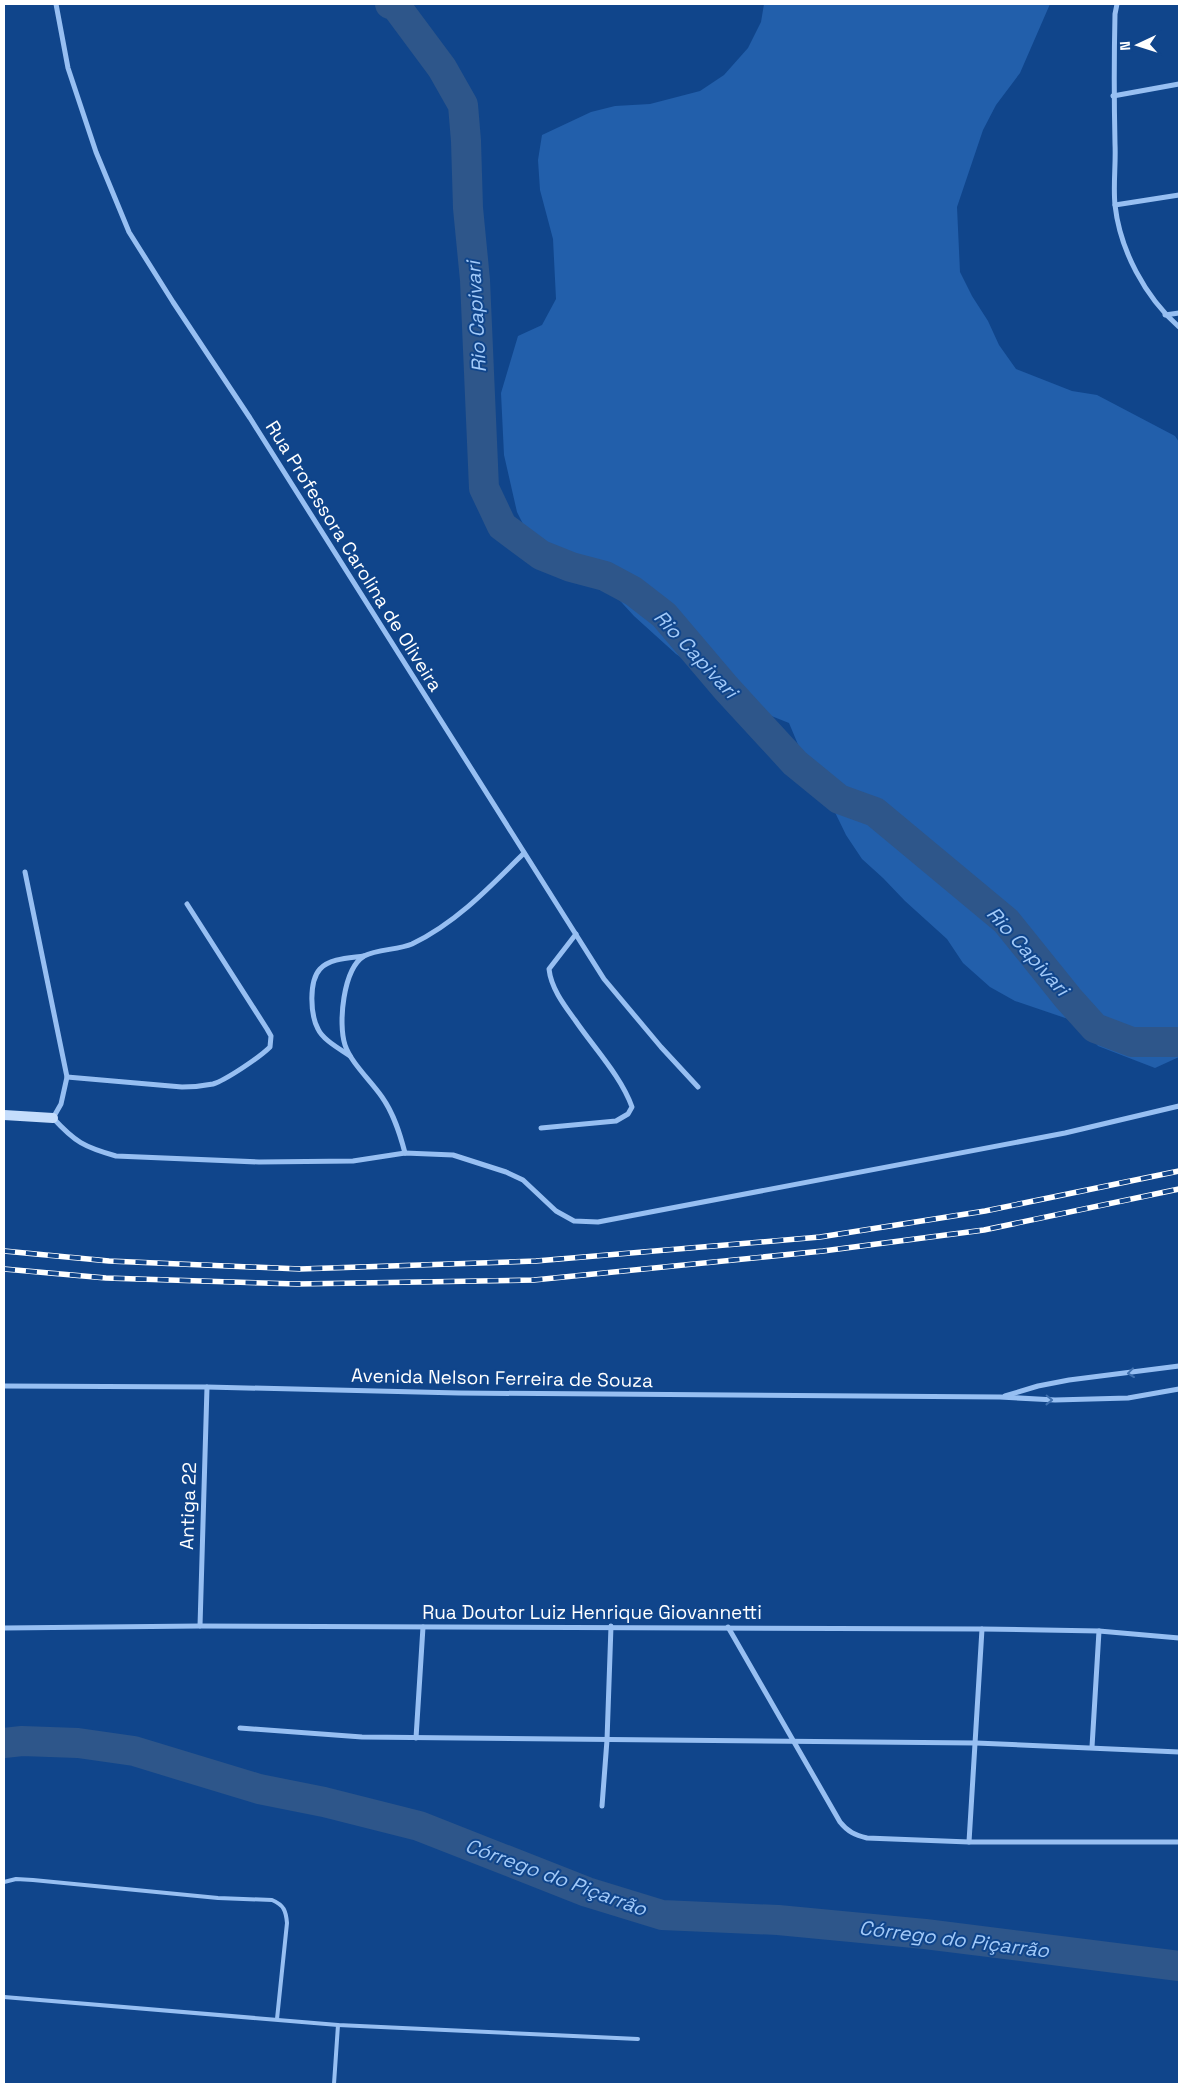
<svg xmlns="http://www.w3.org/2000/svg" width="1183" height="2088" font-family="'Space Grotesk',sans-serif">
<rect width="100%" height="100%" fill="#10458b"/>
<path fill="#225fab" d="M 764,4 L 1050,4 L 1020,73 L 996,105 L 983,130 L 957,207 L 960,272 L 972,296 L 988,321 L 999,345 L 1016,369 L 1072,391 L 1097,395 L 1175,436 L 1179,442 L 1179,1057 L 1155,1068 L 1098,1046 L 1077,1022 L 1015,1001 L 990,987 L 963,963 L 947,939 L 905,901 L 883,878 L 862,859 L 846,835 L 829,800 L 807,766 L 789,723 L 754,709 L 727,686 L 702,672 L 676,654 L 634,616 L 612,592 L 555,550 L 529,536 L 517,512 L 504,455 L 501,393 L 518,336 L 542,325 L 556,299 L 553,239 L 540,190 L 538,160 L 542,135 L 591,112 L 615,106 L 650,104 L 700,91 L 724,75 L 748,48 L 761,22 Z"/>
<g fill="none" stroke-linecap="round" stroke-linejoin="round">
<g stroke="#2e568a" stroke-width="30">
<path d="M 390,4 L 396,6 L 442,68 L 463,105 L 466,141 L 468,208 L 475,280 L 484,488 L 502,526 L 541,555 L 571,567 L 605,576 L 633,591 L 664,615 L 726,688 L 795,763 L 839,799 L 875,812 L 1006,921 L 1068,998 L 1095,1028 L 1132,1042 L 1179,1042"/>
<path d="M 4,1743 L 22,1741 L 78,1743 L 134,1751 L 259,1789 L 324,1802 L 419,1826 L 587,1892 L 662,1915 L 778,1920 L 925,1934 L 1179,1966"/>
</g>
<g stroke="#97bff2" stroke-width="4">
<path d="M 4,1882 L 16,1879 L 33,1880 L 218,1898 L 272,1900 C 284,1905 286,1911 287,1923 L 277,2019"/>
<path d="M 4,1997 L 338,2025 L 638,2039"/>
<path d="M 334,2084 L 338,2025"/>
</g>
<g stroke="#97bff2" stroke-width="5">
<path d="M 56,4 L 68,68 L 96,152 L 129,232 L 173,302 L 250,418 L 604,979 L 661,1047 L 698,1087"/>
<path d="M 1117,4 L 1115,14 C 1114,57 1114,100 1115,144 C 1116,164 1113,185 1115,205 C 1120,250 1145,297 1179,327"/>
<path d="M 1113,96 L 1179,84"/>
<path d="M 1115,205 L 1179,195"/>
<path d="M 1165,315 L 1179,313"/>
<path d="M 25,872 L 67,1077 L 61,1104 L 53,1118 C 75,1142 84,1147 116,1156 L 259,1162 L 353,1161 L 405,1153 L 453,1155 L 506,1172 L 523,1180 L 556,1211 L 574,1221 L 598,1222 L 1065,1133 L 1179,1106"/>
<path d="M 350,1056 C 340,1049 323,1040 318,1029 C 310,1014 309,981 320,969 C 330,958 351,958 364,956"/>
<path d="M 67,1077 L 182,1087 C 192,1087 203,1086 213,1084 C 226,1080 260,1057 270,1047 L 271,1036 L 267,1029 L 187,904"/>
<path d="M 541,1128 L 616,1121 L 628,1114 L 632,1107 C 621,1076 594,1048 575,1020 C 564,1005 551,988 549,969 L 576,934"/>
<path d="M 405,1153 C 400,1134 394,1114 382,1097 C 371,1081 351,1063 345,1045 C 338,1024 343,969 364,956 C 377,949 398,950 412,944 C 456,923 490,887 524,853"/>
<path d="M 4,1386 L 207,1387 L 459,1393 L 1000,1397 L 1055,1400 L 1128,1398 L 1179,1389"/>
<path d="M 1005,1396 L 1038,1386 L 1069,1380 L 1179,1366"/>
<path d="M 200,1626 L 207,1387"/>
<path d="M 728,1627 L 840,1822 C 848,1832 855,1835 867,1838 L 969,1842 L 1179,1842"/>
<path d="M 4,1628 L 200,1626 L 982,1629 L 1099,1631 L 1179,1638"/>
<path d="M 240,1728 L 362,1737 L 976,1743 L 1179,1752"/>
<path d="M 416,1738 L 423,1627"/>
<path d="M 1092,1747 L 1099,1631"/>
<path d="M 602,1806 L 607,1740 L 611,1626"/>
<path d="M 969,1842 L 982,1629"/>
</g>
<path stroke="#c5ddfc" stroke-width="10" d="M 4,1115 L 53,1118"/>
<defs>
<g id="rail">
<path d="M 4,1251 L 109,1261 L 300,1269 L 536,1261 L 820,1237 L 985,1211 L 1179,1171"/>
<path d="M 4,1269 L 106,1278 L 297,1284 L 534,1280 L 823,1251 L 984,1230 L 1179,1189"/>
</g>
</defs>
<use href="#rail" stroke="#fff" stroke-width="5.5"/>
<use href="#rail" stroke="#10458b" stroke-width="4" stroke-dasharray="11" stroke-linecap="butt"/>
</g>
<defs><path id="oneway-chevron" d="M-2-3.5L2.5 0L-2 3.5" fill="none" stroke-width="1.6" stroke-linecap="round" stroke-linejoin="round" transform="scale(1.25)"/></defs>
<g stroke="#3f70af">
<use href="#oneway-chevron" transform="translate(1131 1373) rotate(173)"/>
<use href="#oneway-chevron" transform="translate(1049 1400) rotate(1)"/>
</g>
<g text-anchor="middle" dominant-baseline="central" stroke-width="4" stroke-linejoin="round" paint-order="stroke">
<g font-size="19" fill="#fff" stroke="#10458b">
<text transform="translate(354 556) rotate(58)">Rua Professora Carolina de Oliveira</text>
<text transform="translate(502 1378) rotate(1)">Avenida Nelson Ferreira de Souza</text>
<text transform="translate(188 1506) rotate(-88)">Antiga 22</text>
<text x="592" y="1612">Rua Doutor Luiz Henrique Giovannetti</text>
</g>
<g font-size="20" font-style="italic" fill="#a2caf9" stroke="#10458b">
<text transform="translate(476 317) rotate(-93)">Rio Capivari</text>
<text transform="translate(696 654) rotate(47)">Rio Capivari</text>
<text transform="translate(1028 951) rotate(48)">Rio Capivari</text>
<text transform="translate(556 1877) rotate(20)">Córrego do Piçarrão</text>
<text transform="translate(954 1939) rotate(7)">Córrego do Piçarrão</text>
</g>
</g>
<rect width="1183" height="2088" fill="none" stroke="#ffffff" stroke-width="10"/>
<g transform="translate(1138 45) rotate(266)" stroke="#10458b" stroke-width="4" paint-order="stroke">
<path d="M0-4L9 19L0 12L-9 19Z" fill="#ffffff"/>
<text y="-8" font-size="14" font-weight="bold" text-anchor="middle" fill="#ffffff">N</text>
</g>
</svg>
